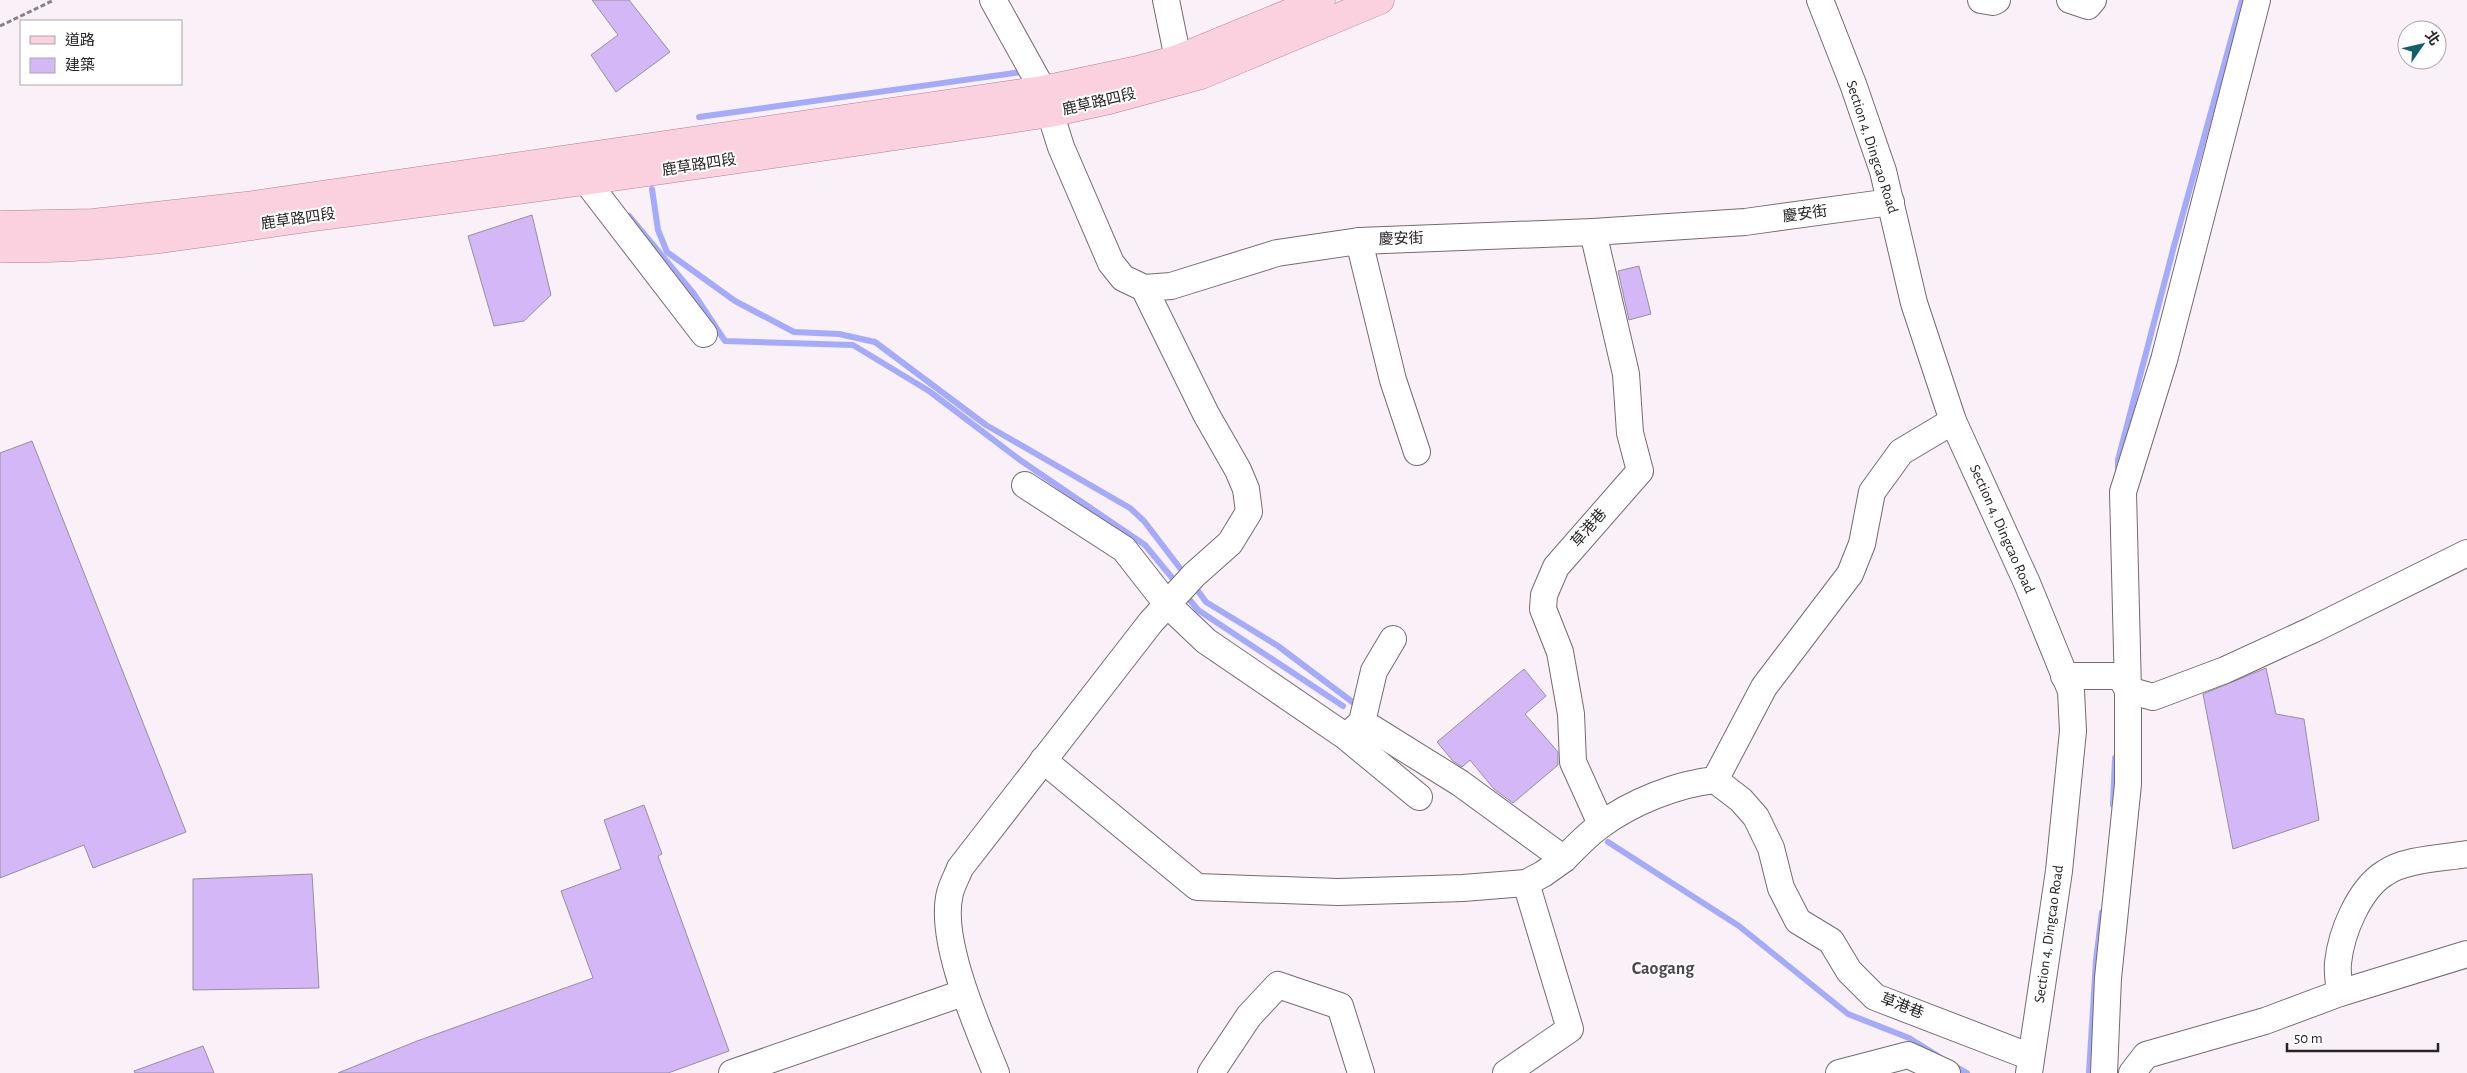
<svg xmlns="http://www.w3.org/2000/svg" width="2467" height="1073" font-family="'Alegreya Sans','Noto Sans TC',sans-serif">
<rect width="100%" height="100%" fill="#faf0f8"/>
<g fill="none" stroke-linecap="round" stroke-linejoin="round">
<g stroke="#a5abfb" stroke-width="6">
<path d="M 699,117 L 1021,72 L 1018,67"/>
<path d="M 652,189 L 658,230 L 667,252 L 735,301 L 794,332 L 839,334 L 875,342 L 986,425 L 1130,508 L 1144,521 L 1186,576"/>
<path d="M 629,216 L 694,294 L 725,341 L 853,345 L 929,391 L 1020,460 L 1145,545 L 1178,585"/>
<path d="M 2118,471 L 2118,460 L 2174,246 L 2242,0"/>
<path d="M 1193,584 L 1206,602 L 1278,646 L 1359,707"/>
<path d="M 1184,593 L 1198,610 L 1343,706"/>
<path d="M 2113,805 L 2115,758"/>
<path d="M 1608,842 L 1739,926 L 1848,1014 L 1909,1038 L 1938,1056"/>
<path d="M 1953,1065 L 1967,1073"/>
<path d="M 2089,1073 L 2096,960 L 2102,912"/>
</g>
</g>
<g fill="#d4b7f6" stroke="#95909b">
<path d="M 592,0 L 629,0 L 670,52 L 616,92 L 591,55 L 618,35 Z"/>
<path d="M 532,215 L 551,295 L 524,321 L 494,326 L 468,236 Z"/>
<path d="M 1639,266 L 1651,314 L 1629,320 L 1618,271 Z"/>
<path d="M 32,441 L 186,832 L 93,868 L 84,845 L 0,878 L 0,453 Z"/>
<path d="M 2266,668 L 2276,714 L 2304,719 L 2319,820 L 2233,849 L 2203,694 Z"/>
<path d="M 1524,669 L 1546,696 L 1525,714 L 1558,752 L 1558,765 L 1513,803 L 1494,789 L 1470,760 L 1462,767 L 1453,761 L 1437,742 Z"/>
<path d="M 644,805 L 662,854 L 658,856 L 729,1051 L 668,1073 L 338,1073 L 417,1041 L 593,978 L 561,891 L 621,869 L 604,820 Z"/>
<path d="M 312,874 L 319,988 L 193,990 L 193,879 Z"/>
<path d="M 203,1046 L 214,1073 L 135,1073 L 134,1071 Z"/>
</g>
<g fill="none" stroke-linecap="round" stroke-linejoin="round">
<defs>
<g id="minor">
<path d="M 993,0 L 1043,90 L 1061,147 L 1111,263 L 1123,278 L 1144,288 L 1171,286 L 1277,253 L 1359,241 L 1593,232 L 1745,222 L 1891,202"/>
<path d="M 1166,0 L 1178,59"/>
<path d="M 1820,0 L 1853,84 L 1883,171 L 1914,303 L 1953,421 L 2027,583 L 2071,691 L 2073,731 L 2059,871 L 2029,1073"/>
<path d="M 1981,0 L 1993,2 L 1997,0"/>
<path d="M 2070,0 L 2088,6 L 2093,0"/>
<path d="M 587,182 L 704,334"/>
<path d="M 1593,232 L 1626,374 L 1630,433 L 1640,471 L 1556,567 L 1544,595 L 1543,609 L 1560,652 L 1571,714 L 1573,762 L 1601,824"/>
<path d="M 1359,241 L 1393,380 L 1417,452"/>
<path d="M 1025,485 L 1124,549 L 1167,604 L 1206,641 L 1345,736 L 1419,797"/>
<path d="M 2064,676 L 2120,676 L 2128,690 L 2153,697 L 2225,670 L 2312,630 L 2467,553"/>
<path d="M 1362,722 L 1460,783 L 1564,859 C 1576,847 1588,834 1601,825 C 1632,802 1677,784 1715,780 L 1741,800 L 1756,817 L 1771,848 L 1781,888 L 1798,921 L 1831,941 L 1849,971 L 1875,997 L 2031,1057"/>
<path d="M 1349,734 L 1362,722 L 1374,671 L 1393,639"/>
<path d="M 1043,760 L 1197,887 L 1338,892 L 1463,888 L 1526,883 L 1543,874 L 1564,859"/>
<path d="M 1715,780 L 1764,687 L 1850,574 L 1862,544 L 1872,492 L 1901,452 L 1953,421"/>
<path d="M 2340,993 L 2467,954"/>
<path d="M 732,1073 L 963,993"/>
<path d="M 996,1073 C 978,1028 938,940 950,893 C 952,885 957,876 960,868 L 1151,622 L 1194,575 L 1230,543 L 1249,512 L 1246,489 L 1238,470 L 1206,414 L 1144,288"/>
<path d="M 1211,1073 L 1249,1016 L 1278,985 L 1340,1006 L 1361,1073"/>
<path d="M 1506,1073 L 1570,1029 L 1526,883"/>
<path d="M 1839,1073 L 1908,1055 L 1947,1073"/>
<path d="M 2104,1073 L 2108,978 L 2128,784 L 2128,690 L 2123,492 L 2164,360 L 2257,0"/>
<path d="M 2132,1073 L 2146,1055 L 2265,1021 L 2340,993 C 2339,983 2337,972 2338,963 C 2341,933 2359,889 2385,873 C 2405,859 2443,858 2467,854"/>
</g>
<g id="major">
<path d="M 0,225 L 93,223 L 246,206 L 1043,90 L 1138,70 L 1178,59 L 1321,0"/>
<path d="M 0,248 C 116,252 229,227 344,213 C 580,183 815,148 1050,113 L 1109,100 L 1201,75 L 1380,0"/>
</g>
</defs>
<use href="#minor" stroke="#746b72" stroke-width="28"/>
<use href="#major" stroke="#b08190" stroke-width="29"/>
<path stroke="#888287" stroke-width="3" stroke-dasharray="5 2.5" stroke-linecap="butt" d="M 0,26 L 54,0"/>
<use href="#minor" stroke="#fff" stroke-width="26"/>
<use href="#major" stroke="#fbd1df" stroke-width="28"/>
</g>
<g text-anchor="middle" dominant-baseline="central" stroke-width="4" stroke-linejoin="round" paint-order="stroke">
<g font-size="15" fill="#272427" stroke="#fff">
<text transform="translate(1099 102) rotate(-13)">鹿草路四段</text>
<text transform="translate(1872 147) rotate(72)">Section 4, Dingcao Road</text>
<text transform="translate(699 165) rotate(-9)">鹿草路四段</text>
<text transform="translate(1805 214) rotate(-8)">慶安街</text>
<text transform="translate(298 219) rotate(-8)">鹿草路四段</text>
<text transform="translate(1401 239) rotate(-2)">慶安街</text>
<text transform="translate(1589 528) rotate(-49)">草港巷</text>
<text transform="translate(2002 529) rotate(66)">Section 4, Dingcao Road</text>
<text transform="translate(2049 934) rotate(-82)">Section 4, Dingcao Road</text>
<text transform="translate(1902 1006) rotate(21)">草港巷</text>
</g>
<g font-size="18" font-weight="bold" fill="#4f464d" stroke="#fff">
<text x="1663" y="969">Caogang</text>
</g>
</g>
<rect x="20" y="20" width="162" height="65" fill="#ffffff" stroke="#a9a7a9"/>
<rect x="30" y="36" width="25" height="8" fill="#fbd1df" stroke="#a9a7a9"/>
<text x="65" y="45" font-size="15" fill="#272427">道路</text>
<rect x="30" y="58" width="25" height="15" fill="#d4b7f6" stroke="#a9a7a9"/>
<text x="65" y="70" font-size="15" fill="#272427">建築</text>
<g transform="translate(2422 45) rotate(56)"><circle r="24" fill="#ffffff" stroke="#a9a7a9"/>
<path d="M0-4L9 19L0 12L-9 19Z" fill="#106166"/>
<text y="-8" font-size="14" font-weight="bold" text-anchor="middle" fill="#272427">北</text>
</g>
<path d="M2287 1043v8h151v-8" fill="none" stroke="#272427" stroke-width="2.5"/>
<text x="2294" y="1043" font-size="15" fill="#272427" stroke="#ffffff" stroke-width="4" paint-order="stroke">50 m</text>
</svg>
